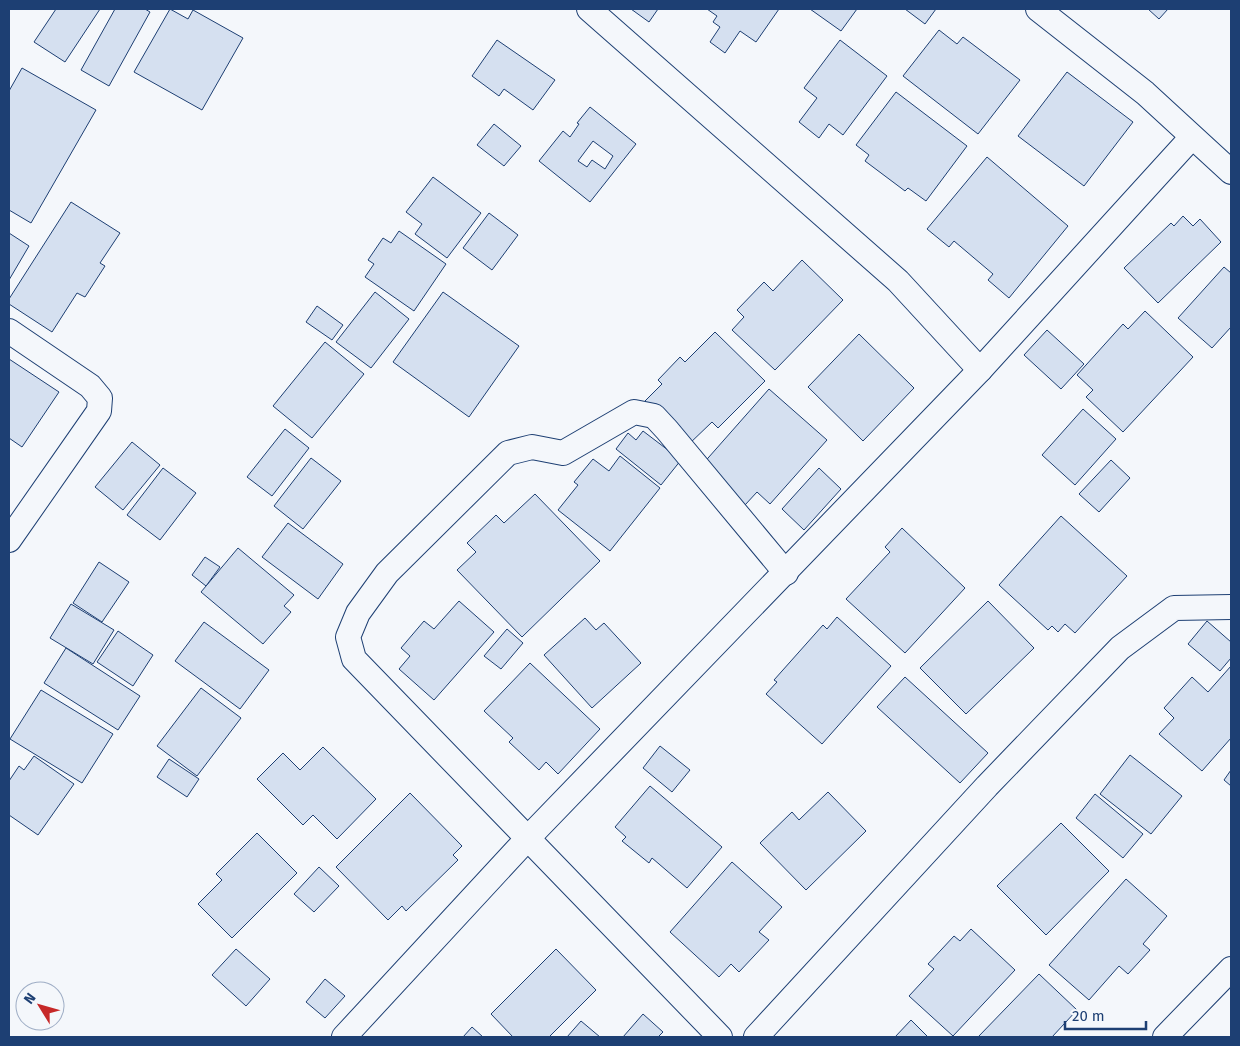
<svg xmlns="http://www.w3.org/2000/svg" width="1240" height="1046" font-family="'Fira Sans',sans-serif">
<rect width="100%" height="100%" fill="#f4f7fb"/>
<g fill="#d5e0f0" stroke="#1d3f73" fill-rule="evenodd">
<path d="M 56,9 L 100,9 L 65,62 L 34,42 Z"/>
<path d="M 115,9 L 145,9 L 150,12 L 109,86 L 81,70 Z"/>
<path d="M 170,9 L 188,19 L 193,10 L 243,38 L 202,110 L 134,72 Z"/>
<path d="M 631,9 L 658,9 L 649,22 Z"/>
<path d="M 707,9 L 779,9 L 756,42 L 740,31 L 725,53 L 710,42 L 720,27 L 713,22 L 717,16 Z"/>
<path d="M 810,9 L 857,9 L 841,31 Z"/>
<path d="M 905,9 L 936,9 L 925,24 Z"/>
<path d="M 1148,9 L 1168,9 L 1159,19 Z"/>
<path d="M 939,30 L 957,44 L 963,37 L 1020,80 L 978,134 L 903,76 Z"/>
<path d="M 497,40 L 555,80 L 533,110 L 504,89 L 499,96 L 472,76 Z"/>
<path d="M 840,40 L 887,76 L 843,135 L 829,124 L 819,138 L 799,122 L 817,98 L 804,88 Z"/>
<path d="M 22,68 L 96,110 L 31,223 L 9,210 L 9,91 Z"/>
<path d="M 1067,72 L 1133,122 L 1084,186 L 1018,136 Z"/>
<path d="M 896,92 L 967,146 L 926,201 L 908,188 L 905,191 L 865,161 L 869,155 L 856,145 Z"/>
<path d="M 590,107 L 636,144 L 590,202 L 539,161 L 563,131 L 570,137 L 579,124 L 577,123 ZM 593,141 L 613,156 L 605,169 L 592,160 L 587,167 L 578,161 Z"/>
<path d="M 494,124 L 521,146 L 504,166 L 477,145 Z"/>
<path d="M 987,157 L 1068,226 L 1009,298 L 988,280 L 993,274 L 954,241 L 949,247 L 927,229 Z"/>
<path d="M 433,177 L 481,213 L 447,258 L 415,234 L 422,224 L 406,212 Z"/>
<path d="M 71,202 L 120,233 L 100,263 L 105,266 L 85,297 L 77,293 L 52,332 L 9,304 L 9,299 Z"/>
<path d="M 489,213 L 518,235 L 492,270 L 463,248 Z"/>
<path d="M 1183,216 L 1193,226 L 1200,219 L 1221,242 L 1158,303 L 1124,268 L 1171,223 L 1174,226 Z"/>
<path d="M 399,231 L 446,264 L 414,311 L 365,277 L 374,264 L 368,260 L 383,238 L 391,243 Z"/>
<path d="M 9,233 L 29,246 L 9,280 Z"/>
<path d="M 802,260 L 843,300 L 775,370 L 732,330 L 744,317 L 737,310 L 764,282 L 773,291 Z"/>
<path d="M 1224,267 L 1231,273 L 1231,327 L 1212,348 L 1178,318 Z"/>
<path d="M 375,292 L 409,319 L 371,368 L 336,342 Z"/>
<path d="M 443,292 L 519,346 L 469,417 L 393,362 Z"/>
<path d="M 317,306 L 343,325 L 332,340 L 306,322 Z"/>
<path d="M 1145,311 L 1193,357 L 1123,432 L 1086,397 L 1093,390 L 1077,375 L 1123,324 L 1128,329 Z"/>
<path d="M 1047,330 L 1084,364 L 1061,389 L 1024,355 Z"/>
<path d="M 715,332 L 765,381 L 718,428 L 712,422 L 688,445 L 645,401 L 662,384 L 658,380 L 680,357 L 685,362 Z"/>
<path d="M 859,334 L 914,388 L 863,441 L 808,387 Z"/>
<path d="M 325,342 L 364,374 L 312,438 L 273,406 Z"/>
<path d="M 9,359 L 59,392 L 22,447 L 9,438 Z"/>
<path d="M 769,389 L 827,440 L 770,504 L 757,492 L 745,505 L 701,466 Z"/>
<path d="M 1083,409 L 1116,439 L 1075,485 L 1042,455 Z"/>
<path d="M 285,429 L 309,448 L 272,496 L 247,477 Z"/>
<path d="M 643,431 L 681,460 L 661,485 L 616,449 L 628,433 L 636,440 Z"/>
<path d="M 132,442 L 160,465 L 123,510 L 95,487 Z"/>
<path d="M 620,456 L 660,488 L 610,551 L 558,510 L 578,485 L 574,482 L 593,459 L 609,471 Z"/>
<path d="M 311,458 L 341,481 L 303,529 L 274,506 Z"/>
<path d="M 1111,460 L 1130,478 L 1099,512 L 1079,494 Z"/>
<path d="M 163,468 L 196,493 L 160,540 L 127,515 Z"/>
<path d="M 819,468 L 841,489 L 804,530 L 782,509 Z"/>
<path d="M 535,494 L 600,561 L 522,637 L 457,570 L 476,552 L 467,543 L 496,515 L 504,523 Z"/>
<path d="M 1061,516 L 1127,576 L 1075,633 L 1065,624 L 1058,632 L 1052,626 L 1048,630 L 999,585 Z"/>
<path d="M 288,523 L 343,564 L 318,599 L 262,557 Z"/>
<path d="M 902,528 L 965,588 L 905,653 L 846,599 L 890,552 L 885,547 Z"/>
<path d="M 238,548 L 294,595 L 284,606 L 291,612 L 263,644 L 201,592 Z"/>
<path d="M 205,557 L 220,567 L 206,586 L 192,575 Z"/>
<path d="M 99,562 L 129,582 L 102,622 L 73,603 Z"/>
<path d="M 459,601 L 494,632 L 434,700 L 399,669 L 410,656 L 401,648 L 424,621 L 434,629 Z"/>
<path d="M 988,601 L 1034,648 L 966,714 L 920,668 Z"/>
<path d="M 71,604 L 114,630 L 93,664 L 50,638 Z"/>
<path d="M 837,617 L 891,666 L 822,744 L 766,694 L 777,682 L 774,680 L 823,625 L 827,629 Z"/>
<path d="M 585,618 L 596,630 L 604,623 L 641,663 L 592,708 L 544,655 Z"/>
<path d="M 1207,621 L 1231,642 L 1231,658 L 1220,671 L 1188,644 Z"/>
<path d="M 204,622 L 269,670 L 240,709 L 175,661 Z"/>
<path d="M 507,629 L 523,643 L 501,669 L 484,656 Z"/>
<path d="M 118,631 L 153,655 L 133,686 L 97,662 Z"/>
<path d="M 66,648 L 140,696 L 118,730 L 44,683 Z"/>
<path d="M 530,663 L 600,729 L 558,774 L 546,762 L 539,770 L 509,742 L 513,738 L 484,711 Z"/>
<path d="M 1231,666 L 1231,738 L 1202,771 L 1159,734 L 1174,718 L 1164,708 L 1192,677 L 1208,692 Z"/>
<path d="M 905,677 L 988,753 L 960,783 L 877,707 Z"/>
<path d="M 201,688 L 241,718 L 197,776 L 157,746 Z"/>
<path d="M 41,690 L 113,734 L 82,783 L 10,739 Z"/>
<path d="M 660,746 L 690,770 L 672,792 L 643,768 Z"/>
<path d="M 323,747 L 376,799 L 337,839 L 313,815 L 303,825 L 257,779 L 283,753 L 300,770 Z"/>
<path d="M 1130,755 L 1182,796 L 1151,834 L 1100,794 Z"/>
<path d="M 34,756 L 74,784 L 38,835 L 9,815 L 9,781 L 19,766 L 24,770 Z"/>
<path d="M 169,759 L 199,779 L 187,797 L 157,777 Z"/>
<path d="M 1231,770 L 1231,786 L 1224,780 Z"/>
<path d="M 650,786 L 722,847 L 687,888 L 652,858 L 649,863 L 622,841 L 626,837 L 615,827 Z"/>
<path d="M 828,792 L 866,831 L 806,890 L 760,843 L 792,812 L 799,820 Z"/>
<path d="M 410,793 L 462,846 L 453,855 L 458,860 L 406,911 L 402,906 L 388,920 L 336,867 Z"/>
<path d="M 1095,794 L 1143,834 L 1123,858 L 1076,818 Z"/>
<path d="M 1061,823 L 1109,871 L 1046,935 L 997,886 Z"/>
<path d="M 257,833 L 297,873 L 232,938 L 198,904 L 222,880 L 216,874 Z"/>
<path d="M 732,862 L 782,907 L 759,932 L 769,940 L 739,972 L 731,964 L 719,977 L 670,932 Z"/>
<path d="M 319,867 L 339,886 L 314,912 L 294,894 Z"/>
<path d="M 1126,879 L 1167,916 L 1143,944 L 1150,950 L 1128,974 L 1119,966 L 1089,1000 L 1049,965 Z"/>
<path d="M 971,929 L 1015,970 L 953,1036 L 909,996 L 934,969 L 928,964 L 954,936 L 960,941 Z"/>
<path d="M 236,949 L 270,979 L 246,1006 L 212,975 Z"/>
<path d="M 556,949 L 596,990 L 549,1037 L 513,1037 L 491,1014 Z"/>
<path d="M 1039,974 L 1077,1010 L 1052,1037 L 978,1037 Z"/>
<path d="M 325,979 L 345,996 L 325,1018 L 306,1002 Z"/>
<path d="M 643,1014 L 663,1032 L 658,1037 L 623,1037 Z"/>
<path d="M 911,1020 L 928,1037 L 895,1037 Z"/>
<path d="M 581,1021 L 600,1037 L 567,1037 Z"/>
<path d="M 472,1027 L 483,1037 L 463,1037 Z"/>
</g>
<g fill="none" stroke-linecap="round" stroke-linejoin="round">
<defs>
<g id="minor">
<path d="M 589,9 L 898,281 L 980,370"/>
<path d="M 1038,9 L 1145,93 L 1231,172"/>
<path d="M 9,331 L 90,386 L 100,398 L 99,411 L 9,540"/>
<path d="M 344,1037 L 528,838 L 980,370 L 1192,137"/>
<path d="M 720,1037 L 354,659 L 348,637 L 358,613 L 387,573 L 508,453 L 532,447 L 563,453 L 634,412 L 654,416 L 667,430 L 786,573"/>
<path d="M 756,1037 L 987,786 L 1120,648 L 1174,608 L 1231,607"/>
<path d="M 1165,1037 L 1231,969"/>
</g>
</defs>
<use href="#minor" stroke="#1d3f73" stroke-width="26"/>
<use href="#minor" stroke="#f4f7fb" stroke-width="24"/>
</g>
<rect width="1240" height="1046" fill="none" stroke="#1d3f73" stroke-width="20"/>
<g transform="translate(40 1006) rotate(307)"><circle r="24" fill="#f4f7fb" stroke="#9eadc5"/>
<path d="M0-4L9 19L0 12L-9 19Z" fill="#c62828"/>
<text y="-8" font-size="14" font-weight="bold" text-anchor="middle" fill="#1d3f73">N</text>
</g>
<path d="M1065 1021v8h81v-8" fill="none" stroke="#1d3f73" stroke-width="2.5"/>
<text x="1072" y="1021" font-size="15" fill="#1d3f73" stroke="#f4f7fb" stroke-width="4" paint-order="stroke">20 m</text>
</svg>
